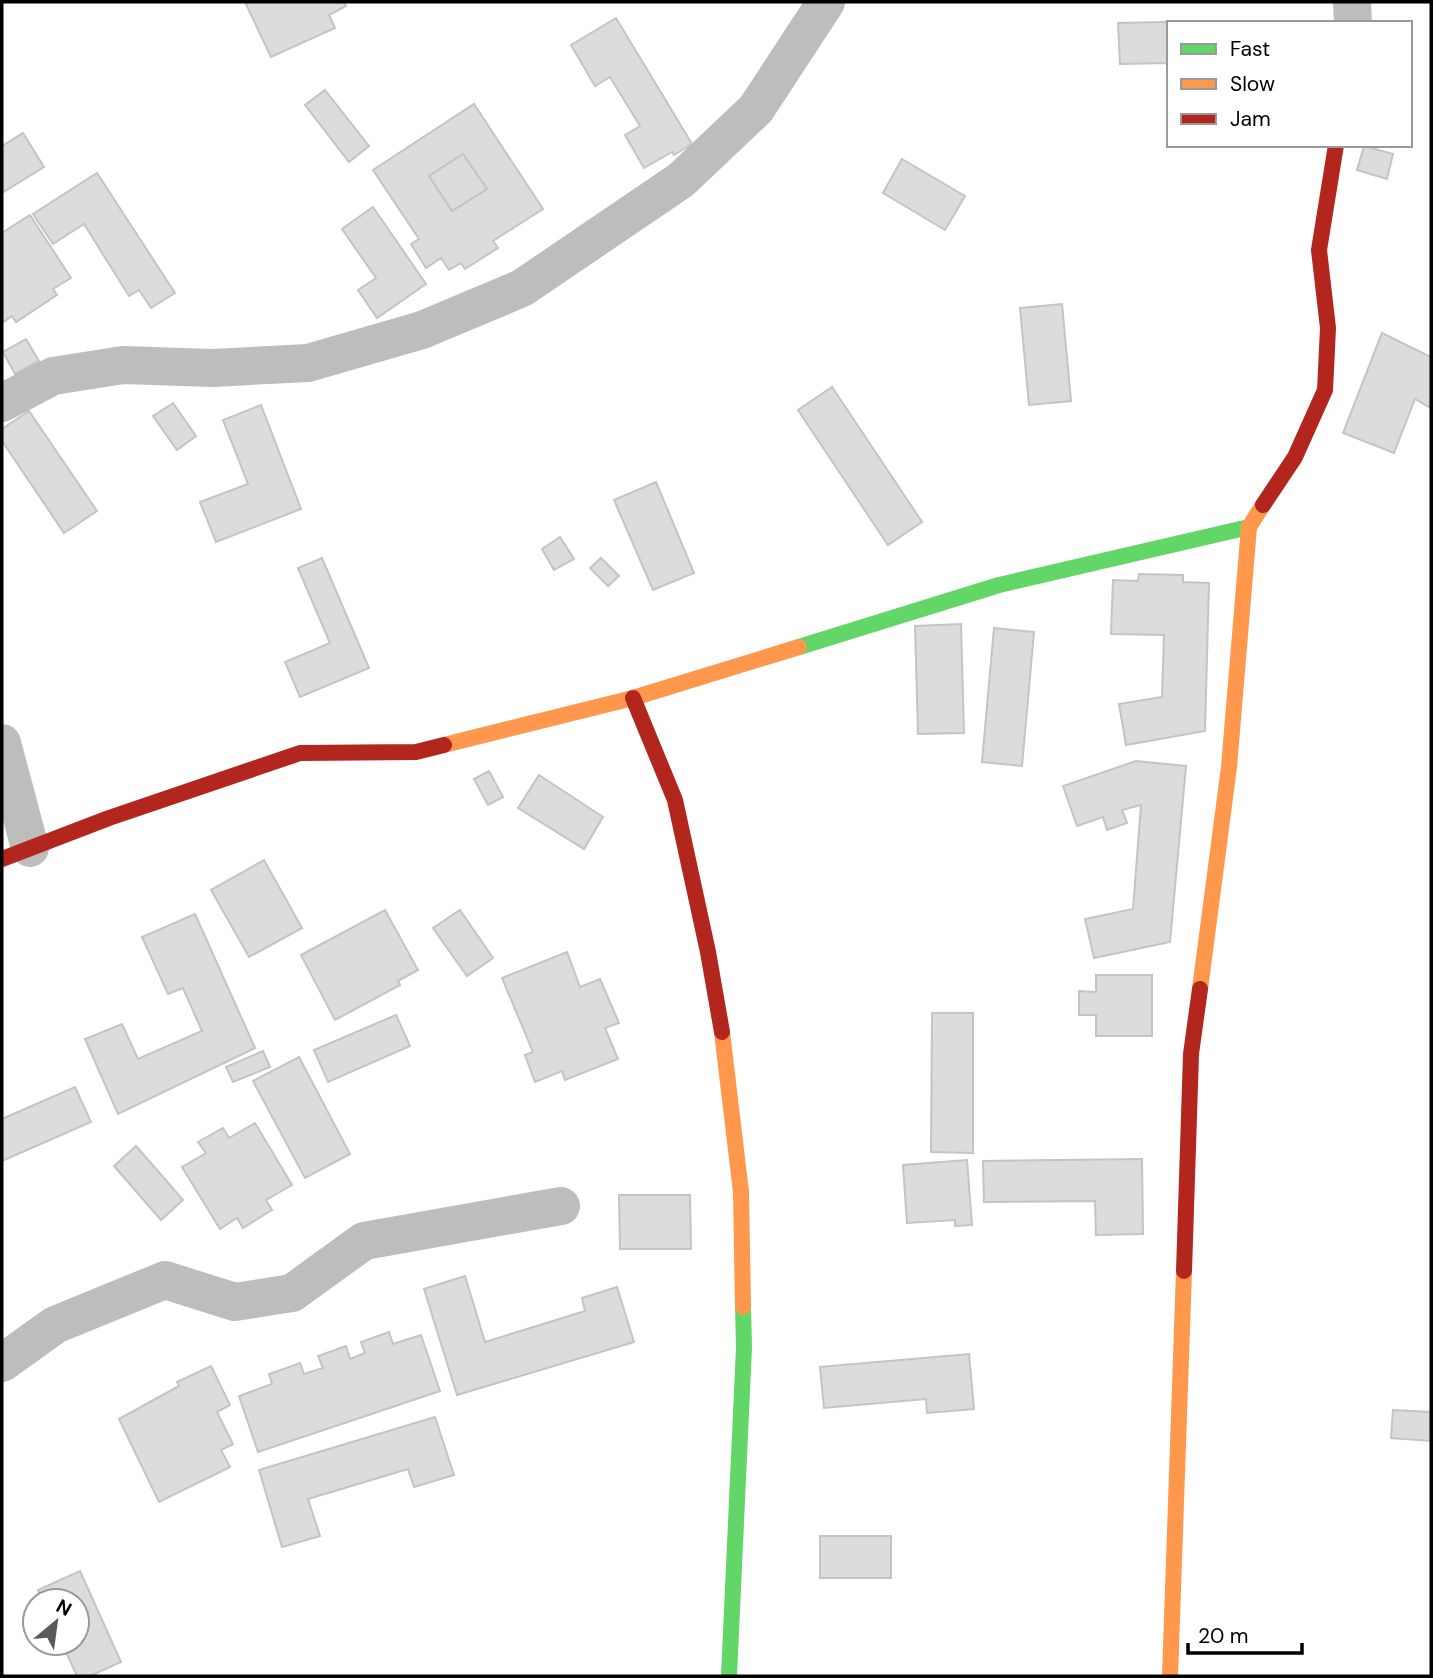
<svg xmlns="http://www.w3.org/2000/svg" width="1433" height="1678" font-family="'DM Sans',sans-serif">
<rect width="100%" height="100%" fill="#fff"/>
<g fill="#dcdcdc" stroke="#c4c4c4" stroke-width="2" fill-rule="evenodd">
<path d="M 245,2 L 344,2 L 346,6 L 329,15 L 335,28 L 271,57 Z"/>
<path d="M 616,18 L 692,144 L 674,155 L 672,152 L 644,168 L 625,135 L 640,126 L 610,77 L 595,86 L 571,45 Z"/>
<path d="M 1213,21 L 1169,23 L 1169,77 L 1168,63 L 1120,64 L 1118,23 Z"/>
<path d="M 325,90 L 369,146 L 349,162 L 305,105 Z"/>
<path d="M 474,104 L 543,209 L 493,241 L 498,248 L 465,269 L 461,263 L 449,270 L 441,258 L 426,268 L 411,244 L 419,239 L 373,170 ZM 463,154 L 487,189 L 452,211 L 429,176 Z"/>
<path d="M 23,133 L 44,167 L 2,193 L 2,146 Z"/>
<path d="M 1364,146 L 1393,154 L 1387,179 L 1357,170 Z"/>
<path d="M 463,154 L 487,189 L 452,211 L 429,176 Z"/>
<path d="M 902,159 L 965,196 L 945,230 L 883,193 Z"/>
<path d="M 97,173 L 175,293 L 151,308 L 139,290 L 129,296 L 84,224 L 53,244 L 33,214 Z"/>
<path d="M 373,207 L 426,284 L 377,318 L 358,290 L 376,278 L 342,229 Z"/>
<path d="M 30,215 L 71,278 L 53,289 L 57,295 L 16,322 L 12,316 L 2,323 L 2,233 Z"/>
<path d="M 1062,304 L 1071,401 L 1029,405 L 1020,308 Z"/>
<path d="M 1382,333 L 1431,357 L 1431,402 L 1429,407 L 1415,399 L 1394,453 L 1343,433 Z"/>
<path d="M 26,339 L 39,361 L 15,374 L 3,352 Z"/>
<path d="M 832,387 L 922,522 L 888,545 L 798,410 Z"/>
<path d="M 173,403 L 196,436 L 177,450 L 153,416 Z"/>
<path d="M 261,405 L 301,509 L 216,542 L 200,502 L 248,484 L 223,420 Z"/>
<path d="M 29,411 L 97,511 L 64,533 L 2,441 L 2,429 Z"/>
<path d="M 656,482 L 694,573 L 653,590 L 614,500 Z"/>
<path d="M 560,537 L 574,559 L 554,570 L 542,549 Z"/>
<path d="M 322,558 L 369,668 L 300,697 L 285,662 L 330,643 L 298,568 Z"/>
<path d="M 601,558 L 619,576 L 608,586 L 590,568 Z"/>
<path d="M 1139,574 L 1183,575 L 1183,582 L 1209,583 L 1205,731 L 1126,745 L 1119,704 L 1162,697 L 1164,635 L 1111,634 L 1113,580 L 1138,581 Z"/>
<path d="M 961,624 L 964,733 L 918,734 L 915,626 Z"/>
<path d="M 994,628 L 1034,632 L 1022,766 L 982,762 Z"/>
<path d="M 1136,761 L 1186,766 L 1170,942 L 1094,958 L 1085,919 L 1133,909 L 1141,805 L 1122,810 L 1127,823 L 1107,830 L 1103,817 L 1077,826 L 1063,786 Z"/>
<path d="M 489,771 L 503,797 L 488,805 L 474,779 Z"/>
<path d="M 539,775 L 603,817 L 584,849 L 518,808 Z"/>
<path d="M 264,860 L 302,928 L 249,957 L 211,890 Z"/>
<path d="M 385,910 L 418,970 L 398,981 L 400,985 L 335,1020 L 301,955 Z"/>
<path d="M 460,910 L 493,958 L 467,976 L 433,928 Z"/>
<path d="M 195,914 L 255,1048 L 118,1114 L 85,1039 L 122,1024 L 138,1059 L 202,1031 L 183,988 L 168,994 L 142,937 Z"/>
<path d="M 567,952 L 580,987 L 600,979 L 619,1023 L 605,1028 L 618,1059 L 565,1080 L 562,1071 L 535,1082 L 525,1055 L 533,1052 L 502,978 Z"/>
<path d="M 1096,975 L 1152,975 L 1152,1036 L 1096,1036 L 1096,1015 L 1079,1015 L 1079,991 L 1096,992 Z"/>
<path d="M 932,1013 L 973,1013 L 973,1153 L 931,1152 Z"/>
<path d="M 396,1015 L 410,1046 L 328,1082 L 314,1050 Z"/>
<path d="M 263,1051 L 270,1067 L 233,1082 L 226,1067 Z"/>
<path d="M 299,1057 L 350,1154 L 305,1178 L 253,1081 Z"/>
<path d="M 75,1087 L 91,1122 L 2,1161 L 2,1119 Z"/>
<path d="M 255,1123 L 292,1185 L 266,1200 L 272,1210 L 243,1228 L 237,1218 L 220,1229 L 182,1167 L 206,1153 L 198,1142 L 223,1128 L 229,1138 Z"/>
<path d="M 136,1146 L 183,1200 L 161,1220 L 114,1166 Z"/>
<path d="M 1142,1159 L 1143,1234 L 1096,1235 L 1095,1201 L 984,1202 L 983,1161 Z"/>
<path d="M 967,1160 L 972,1225 L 955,1226 L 955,1220 L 907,1223 L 903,1165 Z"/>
<path d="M 619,1195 L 690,1195 L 691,1249 L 620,1249 Z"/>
<path d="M 465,1276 L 485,1342 L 585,1311 L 582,1298 L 617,1287 L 634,1342 L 457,1395 L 424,1289 Z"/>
<path d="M 389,1332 L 393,1344 L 421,1335 L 440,1391 L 258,1452 L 239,1396 L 272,1384 L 269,1374 L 300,1363 L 304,1374 L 323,1368 L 318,1356 L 346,1346 L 350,1359 L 365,1353 L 361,1342 Z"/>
<path d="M 969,1354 L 974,1409 L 927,1413 L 926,1399 L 824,1408 L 820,1367 Z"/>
<path d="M 211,1366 L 230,1405 L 217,1412 L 233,1444 L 221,1450 L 230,1467 L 159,1502 L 119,1419 L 179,1386 L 177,1382 Z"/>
<path d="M 1393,1410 L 1431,1412 L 1431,1441 L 1391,1438 Z"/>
<path d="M 435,1417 L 454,1475 L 414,1487 L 408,1469 L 308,1499 L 320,1536 L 282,1547 L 259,1470 Z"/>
<rect x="820" y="1536" width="71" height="42"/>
<path d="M 80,1571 L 121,1662 L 90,1676 L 77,1676 L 62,1643 L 45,1651 L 41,1643 L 77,1643 L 77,1601 L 43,1601 L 38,1590 Z"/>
</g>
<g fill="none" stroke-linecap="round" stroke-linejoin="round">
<g stroke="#bdbdbd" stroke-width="38">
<path d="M 1352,2 L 1353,23"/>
<path d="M 2,403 L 53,376 L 123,365 L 213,368 L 308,363 L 422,330 L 522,288 L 681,180 L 756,109 L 826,2"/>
<path d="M 2,743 L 30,848"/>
<path d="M 2,1363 L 55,1325 L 165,1280 L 235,1302 L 292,1293 L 364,1241 L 561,1206"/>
</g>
<g stroke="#63d668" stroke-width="16">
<path d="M 799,647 L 999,585 L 1249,527"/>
<path d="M 729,1676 L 744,1347 L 743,1307"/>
</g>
<g stroke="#ff974d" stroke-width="16">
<path d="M 444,745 L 633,698 L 799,647"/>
<path d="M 1200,989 L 1229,767 L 1249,527 L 1263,505"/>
<path d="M 722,1032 L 741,1192 L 743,1307"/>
<path d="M 1170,1676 L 1184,1271"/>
</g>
<g stroke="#b3261e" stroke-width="16">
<path d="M 1263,505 L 1295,457 L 1325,390 L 1328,328 L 1319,250 L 1336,145"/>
<path d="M 633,698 L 675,800 L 708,952 L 722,1032"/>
<path d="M 2,859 L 109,818 L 300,753 L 416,752 L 444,745"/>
<path d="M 1184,1271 L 1191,1054 L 1200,989"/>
</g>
</g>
<rect width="1433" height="1678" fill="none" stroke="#000000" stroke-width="7"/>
<rect x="1167" y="21" width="245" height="126" fill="#ffffff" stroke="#999999" stroke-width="2"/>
<rect x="1181" y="44" width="35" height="10" fill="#63d668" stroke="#999999" stroke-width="2"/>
<text x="1230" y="56" font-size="21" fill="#000000">Fast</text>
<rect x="1181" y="79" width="35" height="10" fill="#ff974d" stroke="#999999" stroke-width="2"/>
<text x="1230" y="91" font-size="21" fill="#000000">Slow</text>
<rect x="1181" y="114" width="35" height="10" fill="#b3261e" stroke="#999999" stroke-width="2"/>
<text x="1230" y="126" font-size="21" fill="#000000">Jam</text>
<g transform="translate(56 1622) rotate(29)"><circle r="33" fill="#ffffff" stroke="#999999" stroke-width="2"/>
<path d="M0-5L12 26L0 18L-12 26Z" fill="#595959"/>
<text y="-10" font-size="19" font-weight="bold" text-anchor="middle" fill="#000000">N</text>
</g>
<path d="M1188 1643v10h114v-10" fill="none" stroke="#000000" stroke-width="3.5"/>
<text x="1198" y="1643" font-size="21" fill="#000000" stroke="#ffffff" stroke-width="5" paint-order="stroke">20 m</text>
</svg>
